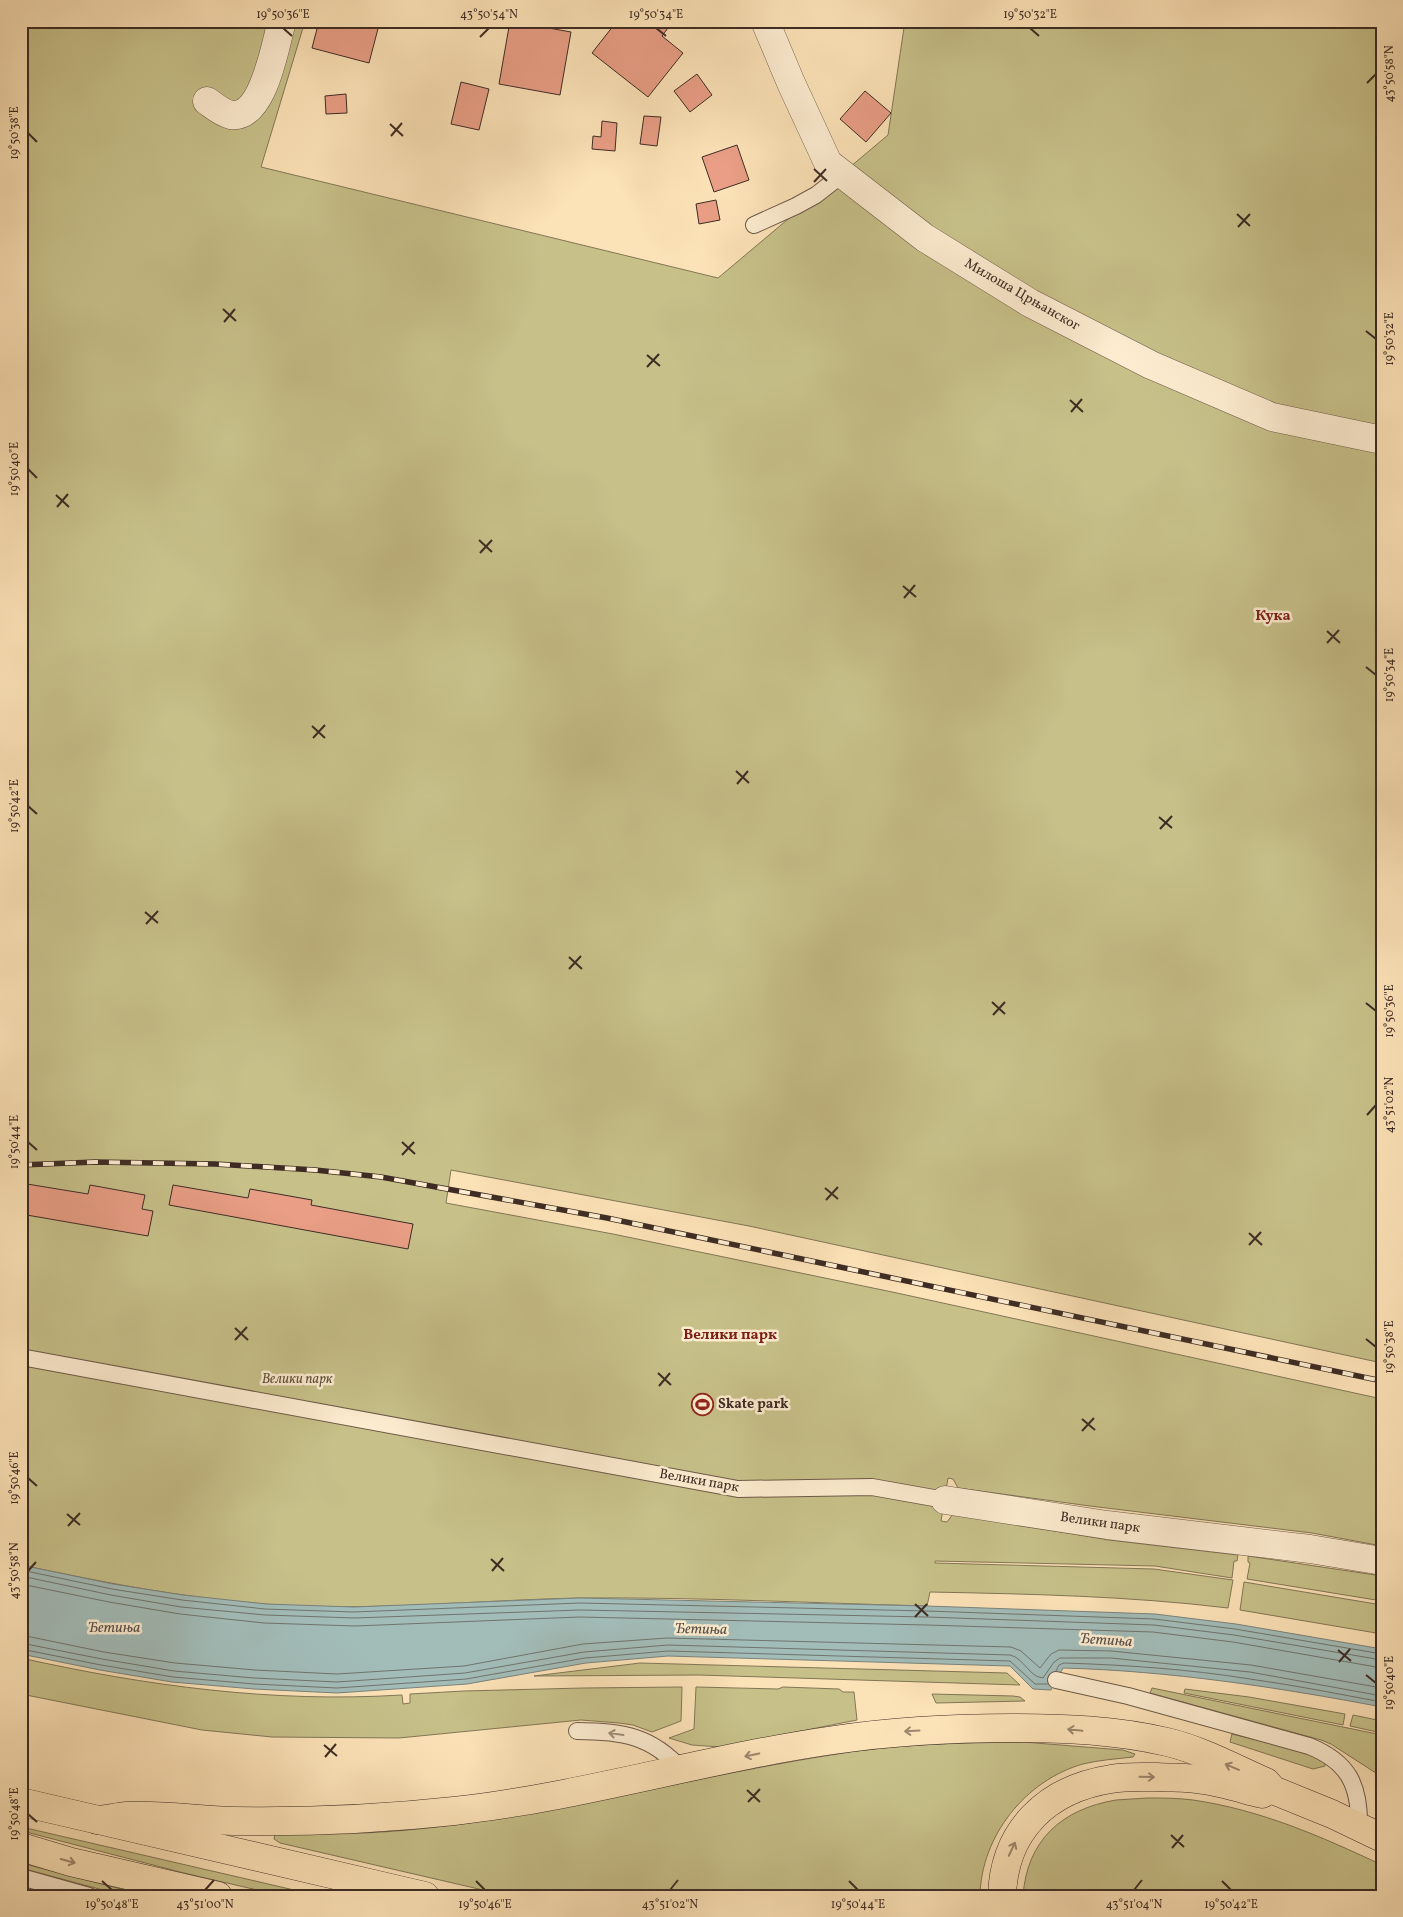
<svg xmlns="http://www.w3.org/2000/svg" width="1403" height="1917" font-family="Vollkorn,serif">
<rect width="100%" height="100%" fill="#fce2b7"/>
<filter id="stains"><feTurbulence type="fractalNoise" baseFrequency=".004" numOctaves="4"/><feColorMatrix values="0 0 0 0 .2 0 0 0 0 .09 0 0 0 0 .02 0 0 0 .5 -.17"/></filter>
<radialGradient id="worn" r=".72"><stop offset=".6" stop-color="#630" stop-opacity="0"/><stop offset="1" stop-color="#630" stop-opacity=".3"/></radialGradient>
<g fill="#c7c089" stroke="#827656">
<path d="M 21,21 L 305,21 L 261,167 L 718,278 L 888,135 L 905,21 L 1382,21 L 1382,1363 L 749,1226 L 451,1170 L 446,1203 L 613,1234 L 897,1293 L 1382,1399 L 1382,1546 L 1312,1533 L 1090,1506 L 958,1488 L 953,1479 L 948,1478 L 941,1521 L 947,1522 L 953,1514 L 1109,1540 L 1238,1555 L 1237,1561 L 1234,1561 L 1232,1578 L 1155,1566 L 935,1561 L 935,1563 L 1154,1569 L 1233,1580 L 1228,1608 C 1129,1596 1030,1594 930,1592 L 927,1606 C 812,1603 696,1597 580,1598 C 475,1600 370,1612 265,1604 C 182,1598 102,1582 21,1565 Z"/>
<path d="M 1248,1556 L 1382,1576 L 1382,1601 L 1247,1579 L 1250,1563 L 1248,1562 Z"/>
<path d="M 1244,1582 L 1382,1605 L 1382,1634 L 1240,1610 Z"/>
<path d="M 21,1658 C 147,1686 273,1703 402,1695 L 403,1704 L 410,1703 L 410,1694 L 464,1691 L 583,1688 L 682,1687 L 681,1721 L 652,1732 L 633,1725 L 619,1723 L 581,1720 L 399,1738 L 272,1737 L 202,1730 L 21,1694 Z"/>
<path d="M 640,1663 L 1007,1673 L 1020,1685 L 699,1675 L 534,1676 Z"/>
<path d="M 696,1687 L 778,1689 L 783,1687 L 839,1689 L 843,1692 L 854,1692 L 857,1720 L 720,1747 L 692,1745 L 669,1738 L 694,1729 Z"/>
<path d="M 1152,1688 L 1382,1735 L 1382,1777 L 1331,1744 L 1321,1740 L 1150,1693 Z"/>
<path d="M 1185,1689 L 1249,1697 L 1345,1714 L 1343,1725 L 1184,1693 Z"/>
<path d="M 932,1694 L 1013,1696 L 1020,1697 L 1025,1701 L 936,1703 Z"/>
<path d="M 1353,1715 L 1382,1721 L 1382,1733 L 1350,1726 Z"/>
<path d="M 1232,1734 L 1307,1752 L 1325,1763 L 1325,1766 L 1313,1769 L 1230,1742 Z"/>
<path d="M 1023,1742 L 1123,1750 L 1135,1754 L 1133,1757 C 1116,1759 1099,1760 1083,1764 C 1026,1780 981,1836 980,1896 L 509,1896 L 280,1843 L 274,1839 L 275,1834 L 277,1833 C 466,1843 646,1784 831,1755 C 895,1744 959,1743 1023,1742 Z"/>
<path d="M 1147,1798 C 1162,1798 1178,1798 1193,1800 C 1261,1810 1320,1836 1382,1865 L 1382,1896 L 1023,1896 C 1027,1840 1062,1809 1116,1800 C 1126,1799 1137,1799 1147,1798 Z"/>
<path d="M 26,1828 L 320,1896 L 283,1896 L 184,1873 L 26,1832 Z"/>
<path d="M 21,1863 L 148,1896 L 126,1896 L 114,1893 L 21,1868 Z"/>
</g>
<path fill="#a2bcb8" stroke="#7a827d" d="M 21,1565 L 113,1584 L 183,1595 L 266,1604 L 354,1607 L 580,1598 L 927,1606 L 1155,1614 L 1236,1624 L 1382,1649 L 1382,1707 C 1276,1687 1171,1671 1063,1668 L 1051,1690 L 1033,1689 L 1010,1666 L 668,1656 L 586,1663 L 467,1684 L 337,1693 L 254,1689 L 172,1682 L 100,1670 L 21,1654 Z"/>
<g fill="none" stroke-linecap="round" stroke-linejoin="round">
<g stroke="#70746e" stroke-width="1">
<path d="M 21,1570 L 112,1589 L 182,1600 L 265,1609 L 354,1612 L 580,1603 L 927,1611 L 1154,1619 L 1235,1629 L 1382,1654"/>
<path d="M 21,1576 L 111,1595 L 181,1607 L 265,1615 L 355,1618 L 580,1610 L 927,1617 L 1154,1625 L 1234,1635 L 1382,1660"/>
<path d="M 21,1584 L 109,1602 L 180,1614 L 264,1623 L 355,1626 L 580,1617 L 927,1625 L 1153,1632 L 1233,1642 L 1382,1668"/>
<path d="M 21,1635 L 104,1652 L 175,1663 L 255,1670 L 337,1674 L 464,1666 L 583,1644 L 667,1638 L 1011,1647 L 1021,1651 L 1040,1668 L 1051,1654 L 1059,1650 L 1111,1651 L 1251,1665 L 1382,1688"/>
<path d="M 21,1643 L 102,1659 L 174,1671 L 254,1678 L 337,1682 L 465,1673 L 584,1652 L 668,1645 L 1010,1655 C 1024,1658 1029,1677 1043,1678 L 1054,1662 L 1060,1658 L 1111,1658 L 1250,1672 L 1382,1696"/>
<path d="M 21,1649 L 101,1665 L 173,1677 L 254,1684 L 337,1688 L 466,1679 L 585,1658 L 668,1651 L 1010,1661 L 1035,1684 L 1048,1684"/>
<path d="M 1056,1671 L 1059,1665 L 1064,1663 C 1126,1665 1188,1669 1250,1679 C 1294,1685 1338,1694 1382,1702"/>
</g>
</g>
<g fill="#e99e85" stroke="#3e2c24">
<path d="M 319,21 L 380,21 L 369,63 L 312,48 Z"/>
<path d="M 510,21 L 571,32 L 560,95 L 499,84 Z"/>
<path d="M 617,21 L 659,21 L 668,28 L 662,36 L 683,53 L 648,97 L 592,53 Z"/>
<path d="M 697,74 L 712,95 L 690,112 L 674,91 Z"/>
<path d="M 461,82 L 489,89 L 479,130 L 451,124 Z"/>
<path d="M 865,91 L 891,113 L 866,142 L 840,119 Z"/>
<path d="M 346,94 L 347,113 L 326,114 L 325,96 Z"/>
<path d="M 644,116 L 661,117 L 657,146 L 640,144 Z"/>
<path d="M 602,121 L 617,123 L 615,151 L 592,149 L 593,136 L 601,137 Z"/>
<path d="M 737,145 L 749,180 L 714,192 L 702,157 Z"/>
<path d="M 716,200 L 720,220 L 699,224 L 696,204 Z"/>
<path d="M 21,1183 L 88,1194 L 90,1185 L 145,1195 L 142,1209 L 153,1211 L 148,1236 L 21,1214 Z"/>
<path d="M 173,1185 L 248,1198 L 250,1189 L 312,1200 L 311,1205 L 413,1224 L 408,1249 L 169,1205 Z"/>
</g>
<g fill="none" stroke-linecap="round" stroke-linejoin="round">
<defs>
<g id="lane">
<path d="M 754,225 L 796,206 L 816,195 L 843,174"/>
<path d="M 21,1357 L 738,1489 L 872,1487 L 945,1500"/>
<path d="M 1056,1680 L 1128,1696 L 1309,1746 C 1349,1762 1360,1786 1359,1827"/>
<path d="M 577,1731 C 622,1731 652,1736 682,1770"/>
<path d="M 21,1877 L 89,1896"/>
</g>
<g id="street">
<path d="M 765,21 L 791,83 L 828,163 L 925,238 L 1030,303 L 1151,365 L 1272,417 L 1382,440"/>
<path d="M 207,101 C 214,106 222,113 231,115 C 264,119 275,45 282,21"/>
<path d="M 945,1500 L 1107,1525 L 1310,1549 L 1382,1561"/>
</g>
<g id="primary">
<path d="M 21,1802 L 425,1896"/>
<path d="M 97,1820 C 107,1819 117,1817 127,1816 C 162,1814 198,1820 234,1821 C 307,1822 381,1819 454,1811 C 582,1797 707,1758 834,1740 C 894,1731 953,1728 1013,1728 C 1064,1728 1116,1730 1167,1742 C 1201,1750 1234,1768 1266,1782 L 1273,1790 L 1332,1814 L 1382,1838"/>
<path d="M 21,1847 L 71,1862 L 218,1896"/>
<path d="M 1002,1896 C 1004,1830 1047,1789 1111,1779 C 1126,1776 1142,1777 1157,1777 C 1172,1778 1188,1777 1203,1780 C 1223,1783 1242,1789 1262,1794"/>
</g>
</defs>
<use href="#lane" stroke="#6e5a49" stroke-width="18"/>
<use href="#street" stroke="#6e5a49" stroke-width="29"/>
<use href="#primary" stroke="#3e2c24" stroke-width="29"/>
<use href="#lane" stroke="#fdecd0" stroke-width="16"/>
<use href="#street" stroke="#fdecd0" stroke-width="28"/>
<use href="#primary" stroke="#fce2b7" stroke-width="28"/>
<defs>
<path id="rail" d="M 21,1165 L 95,1162 L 215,1164 L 315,1170 L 381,1177 L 607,1218 L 1382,1381"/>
</defs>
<use href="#rail" stroke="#3e2c24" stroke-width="5.5"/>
<use href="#rail" stroke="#fdecd0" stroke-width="4" stroke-dasharray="11" stroke-linecap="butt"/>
</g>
<defs><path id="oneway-shaft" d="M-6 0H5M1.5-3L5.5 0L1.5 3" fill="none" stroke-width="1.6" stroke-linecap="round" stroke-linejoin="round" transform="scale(1.25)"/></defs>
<g stroke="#9d876e">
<use href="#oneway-shaft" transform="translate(1075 1730) rotate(-174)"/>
<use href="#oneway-shaft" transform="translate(912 1731) rotate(177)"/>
<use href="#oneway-shaft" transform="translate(752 1755) rotate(168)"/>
<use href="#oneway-shaft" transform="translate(1232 1767) rotate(-157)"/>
<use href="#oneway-shaft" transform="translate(1147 1777) rotate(1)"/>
<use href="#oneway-shaft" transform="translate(1012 1849) rotate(-65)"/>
<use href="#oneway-shaft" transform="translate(68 1861) rotate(16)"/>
</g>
<use stroke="#9e8c7a" href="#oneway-shaft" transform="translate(616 1734) rotate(-172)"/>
<path fill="none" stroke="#3e2c24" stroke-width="2" d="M 283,28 L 292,36M 656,28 L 666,36M 1030,28 L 1039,36M 480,37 L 489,28M 1367,83 L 1376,74M 390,124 L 403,136M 28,133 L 37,142M 391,136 L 402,123M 814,169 L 827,181M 814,182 L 826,169M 1237,214 L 1250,226M 1238,227 L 1250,214M 223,309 L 236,321M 224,322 L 235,309M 1366,331 L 1376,339M 647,355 L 660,366M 647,367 L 659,354M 1070,400 L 1083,412M 1071,412 L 1082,399M 28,469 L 37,478M 56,495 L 69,507M 57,507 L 68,494M 479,540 L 492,552M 480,553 L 492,540M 903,586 L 916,597M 904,598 L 915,585M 1327,631 L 1340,643M 1327,643 L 1339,630M 1366,667 L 1376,675M 312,726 L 325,738M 313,738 L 325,725M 736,771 L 749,783M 737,784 L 748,771M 28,806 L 37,814M 1159,817 L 1172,828M 1160,829 L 1172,816M 145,912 L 158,923M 146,924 L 158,911M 569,957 L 582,969M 569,969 L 581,956M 992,1002 L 1005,1014M 1366,1003 L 1376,1011M 993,1015 L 1005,1002M 1367,1115 L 1376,1105M 28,1142 L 37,1150M 402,1142 L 415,1154M 402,1155 L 414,1142M 825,1188 L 838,1199M 826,1200 L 838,1187M 1249,1233 L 1262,1245M 1249,1245 L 1261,1232M 235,1328 L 248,1340M 1366,1339 L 1376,1347M 235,1340 L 247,1327M 658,1373 L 671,1385M 659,1386 L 670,1373M 1082,1419 L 1095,1430M 1082,1431 L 1094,1418M 28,1478 L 37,1486M 67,1514 L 80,1525M 68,1526 L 80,1513M 491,1559 L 504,1571M 28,1571 L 36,1562M 492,1571 L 503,1558M 915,1604 L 928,1616M 915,1617 L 927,1604M 1338,1650 L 1351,1661M 1339,1662 L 1350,1649M 1366,1675 L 1376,1683M 324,1745 L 337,1756M 325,1757 L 336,1744M 747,1790 L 760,1802M 748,1802 L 760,1789M 28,1814 L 37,1822M 1171,1835 L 1184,1847M 1172,1848 L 1183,1835M 102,1881 L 112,1890M 476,1881 L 485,1890M 849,1881 L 858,1890M 1222,1881 L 1231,1890M 205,1890 L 214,1880M 670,1890 L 678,1880M 1134,1890 L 1142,1880"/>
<defs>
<symbol id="stadium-ring" viewBox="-11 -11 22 22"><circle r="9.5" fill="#fdecd0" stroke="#8f2418" stroke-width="1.5"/><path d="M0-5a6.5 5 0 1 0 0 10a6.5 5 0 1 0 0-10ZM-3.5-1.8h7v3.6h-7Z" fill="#8f2418"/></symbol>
</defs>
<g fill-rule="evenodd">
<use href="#stadium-ring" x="690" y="1392" width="25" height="25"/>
</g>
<g text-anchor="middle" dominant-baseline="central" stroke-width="5" stroke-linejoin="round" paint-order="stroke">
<g font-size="14" fill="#3e2c24" stroke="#fdecd0">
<text transform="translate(1022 295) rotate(30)">Милоша Црњанског</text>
<text transform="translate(699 1481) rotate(10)">Велики парк</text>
<text transform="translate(1100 1523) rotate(8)">Велики парк</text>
</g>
<g font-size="14" font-style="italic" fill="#60513d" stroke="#fdecd0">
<text x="297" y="1379">Велики парк</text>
</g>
<g font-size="14" font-weight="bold" fill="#3e2c24" stroke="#fdecd0" text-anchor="start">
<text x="718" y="1404">Skate park</text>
</g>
<g font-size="15" font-weight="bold" fill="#7a1f14" stroke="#fdecd0">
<text x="1273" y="616">Кука</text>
<text x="730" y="1335">Велики парк</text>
</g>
<g font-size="15" font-style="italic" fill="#575049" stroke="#fdecd0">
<text x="114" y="1628">Ђетиња</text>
<text transform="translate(701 1630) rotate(1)">Ђетиња</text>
<text transform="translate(1106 1641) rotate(4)">Ђетиња</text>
</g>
</g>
<rect width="1403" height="1917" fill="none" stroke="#fce2b7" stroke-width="55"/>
<rect x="28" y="28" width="1348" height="1862" fill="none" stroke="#3e2c24" stroke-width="2"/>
<g font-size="12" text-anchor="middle" fill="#3e2c24">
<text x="283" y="18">19°50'36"E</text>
<text x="489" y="18">43°50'54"N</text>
<text x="656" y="18">19°50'34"E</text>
<text x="1030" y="18">19°50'32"E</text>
<text transform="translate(1389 74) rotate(-90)" y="4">43°50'58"N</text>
<text transform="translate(14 133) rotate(-90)" y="4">19°50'38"E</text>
<text transform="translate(1389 339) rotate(-90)" y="4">19°50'32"E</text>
<text transform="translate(14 469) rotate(-90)" y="4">19°50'40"E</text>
<text transform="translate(1389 675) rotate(-90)" y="4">19°50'34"E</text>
<text transform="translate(14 806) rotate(-90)" y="4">19°50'42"E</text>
<text transform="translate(1389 1011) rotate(-90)" y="4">19°50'36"E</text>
<text transform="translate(1389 1105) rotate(-90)" y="4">43°51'02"N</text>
<text transform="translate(14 1142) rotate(-90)" y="4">19°50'44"E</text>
<text transform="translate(1389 1347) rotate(-90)" y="4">19°50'38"E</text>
<text transform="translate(14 1478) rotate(-90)" y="4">19°50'46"E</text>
<text transform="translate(14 1571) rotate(-90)" y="4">43°50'58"N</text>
<text transform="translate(1389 1683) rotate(-90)" y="4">19°50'40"E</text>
<text transform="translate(14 1814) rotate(-90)" y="4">19°50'48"E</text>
<text x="112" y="1908">19°50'48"E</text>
<text x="205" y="1908">43°51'00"N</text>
<text x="485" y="1908">19°50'46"E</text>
<text x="670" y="1908">43°51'02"N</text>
<text x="858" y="1908">19°50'44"E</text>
<text x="1134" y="1908">43°51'04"N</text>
<text x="1231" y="1908">19°50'42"E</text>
</g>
<rect width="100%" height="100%" filter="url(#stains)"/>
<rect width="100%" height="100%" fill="url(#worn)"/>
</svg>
